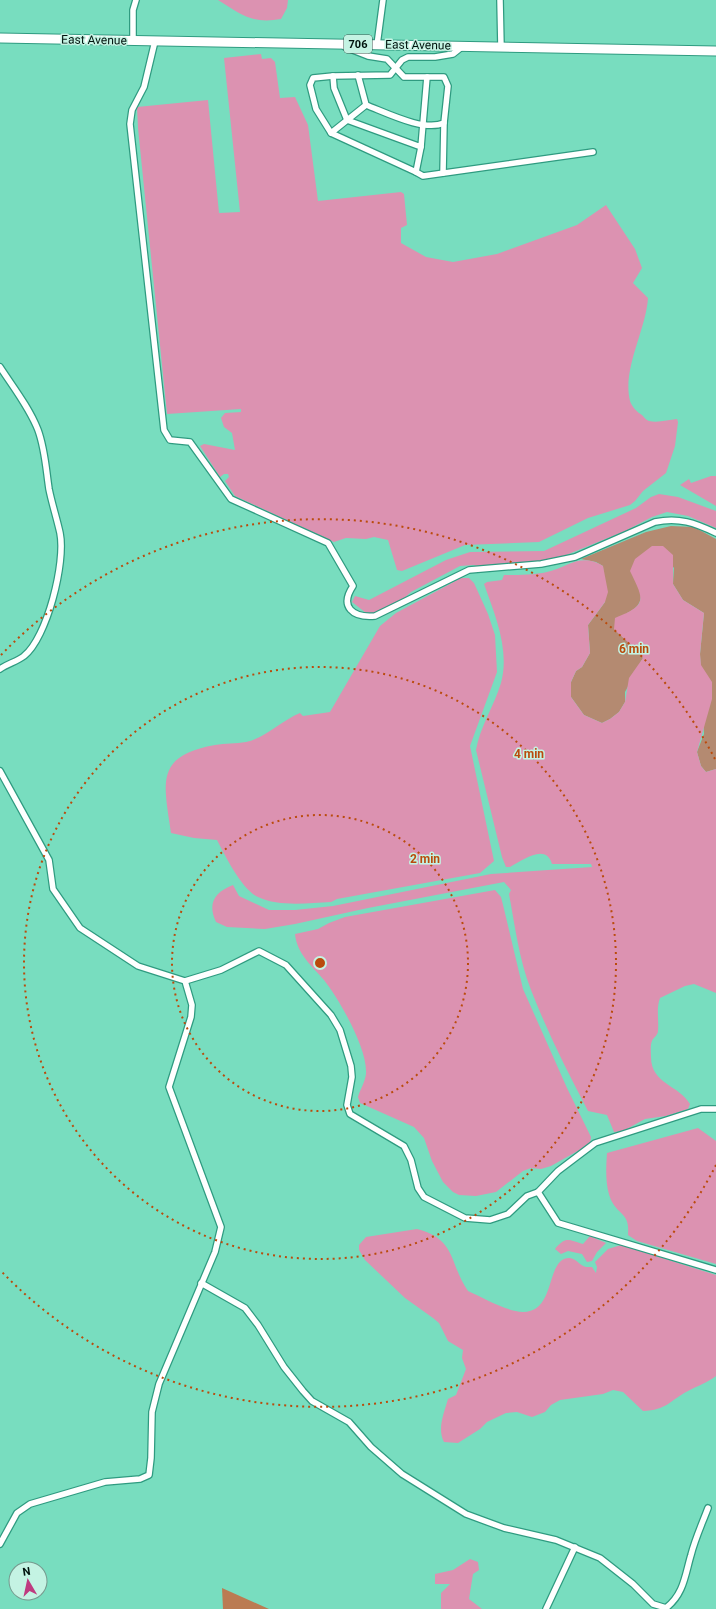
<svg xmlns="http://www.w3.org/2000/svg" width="716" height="1609" font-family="Roboto,sans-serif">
<rect width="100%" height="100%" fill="#78ddbf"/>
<path fill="#b48a71" d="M 671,526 L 694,527 L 716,539 L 716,769 L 706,772 L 701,766 L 697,752 L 704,734 L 700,654 L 704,613 L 683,600 L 673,584 L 674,567 L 641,594 C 641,604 636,609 627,613 L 632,647 L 639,651 L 643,658 L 625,692 L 625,702 L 619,712 L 610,719 L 602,723 L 584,715 L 571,697 L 571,682 L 576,671 L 582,667 L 590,653 L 588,625 L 605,602 L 603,566 L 596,562 L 581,559 L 646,532 Z"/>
<path fill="#bb7b52" d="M 222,1588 L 269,1609 L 223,1609 Z"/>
<g fill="#dc92b1">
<path d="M 218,0 L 288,0 L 287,8 L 281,19 C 252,24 242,15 218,0 Z"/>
<path d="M 261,54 L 262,59 L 271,58 L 275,62 L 280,98 L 295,97 L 308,125 L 318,201 L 401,192 L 404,194 L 407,225 L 401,228 L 401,243 L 426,257 L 453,262 L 497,254 L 577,225 L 606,205 L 635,249 L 642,268 L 633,283 L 648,298 C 646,330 622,369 630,401 C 632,407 637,412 642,415 C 644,417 646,420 649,421 C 658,423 668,420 677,419 L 678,422 L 675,446 L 666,473 L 643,491 L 635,501 L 630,505 L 588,518 L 539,542 L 465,545 L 402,571 L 397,570 L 388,540 L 374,537 L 366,539 L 346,538 L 334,542 L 235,496 L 225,481 L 229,477 L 228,474 L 224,474 L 220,477 L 200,446 L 204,444 L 235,450 L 232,433 L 224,427 L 221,418 L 225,413 L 241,412 L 241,409 L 167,414 L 138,128 L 137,107 L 208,100 L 219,213 L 240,212 L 224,58 Z"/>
<path d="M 711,476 L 716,476 L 716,506 L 680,485 L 689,479 L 691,483 Z"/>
<path d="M 659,494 L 678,497 L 716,511 L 716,528 L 688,516 L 667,512 L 652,517 L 625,531 L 549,562 L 480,568 L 474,565 L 460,566 L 411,592 L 402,600 L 370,616 L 352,602 L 355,596 L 369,600 L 446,560 L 470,552 L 544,551 L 636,508 L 651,497 Z"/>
<path d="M 652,546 L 663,546 L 673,555 L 673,584 L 683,600 L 704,613 L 700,654 L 701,665 L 712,682 L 712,699 L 697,752 L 701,766 L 706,772 L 716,769 L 716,993 L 694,984 L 685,986 L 660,998 C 656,1009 659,1019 658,1031 C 658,1035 653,1038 652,1041 C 650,1045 651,1053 651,1057 C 651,1084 679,1085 690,1104 L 688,1109 L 666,1116 L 645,1119 L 623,1131 L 614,1132 L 607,1115 L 588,1111 C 567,1071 547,1031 531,990 C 519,959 515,926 509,894 L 511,890 L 504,882 L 368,908 L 295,924 L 265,929 L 227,927 L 216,922 C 207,903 215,892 233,885 L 239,896 L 269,910 L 295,910 L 333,906 L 491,874 L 592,867 L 591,864 L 552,864 C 546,843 523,860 510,867 L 506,867 L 502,857 L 476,750 C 480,727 494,706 501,683 C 510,650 495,615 484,584 L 487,582 L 502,580 L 504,575 C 518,575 534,575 547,572 C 569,567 580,552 603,566 L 608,592 L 605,602 L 588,625 L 590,653 L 582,667 L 576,671 L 571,682 L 571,697 L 584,715 L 602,723 L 610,719 L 619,712 L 625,702 L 629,678 L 643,658 C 637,648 623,639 614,629 L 615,618 C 648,605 644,600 630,571 L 635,559 Z"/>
<path d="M 461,578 L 469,578 L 474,583 L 488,614 L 495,635 L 497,672 L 470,746 L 494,861 L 480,873 L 337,899 L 331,902 C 308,903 279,907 258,897 C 241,889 225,855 217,840 L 194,838 L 171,833 C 164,783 154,756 215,745 C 225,743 236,744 246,742 C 265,738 281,721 300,713 L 303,716 L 330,712 L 380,626 L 396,613 Z"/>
<path d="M 495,890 L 501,897 L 504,909 L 523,989 L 567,1088 L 591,1137 L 590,1144 L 551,1166 L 541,1169 L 531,1168 L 523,1171 L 496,1192 L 476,1196 L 459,1195 L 453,1192 L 443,1182 L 432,1161 L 424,1138 L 414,1127 L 360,1103 L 358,1097 C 360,1090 365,1082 366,1074 C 368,1049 339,999 324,980 C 312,966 297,954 295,934 L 318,929 L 329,923 L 345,917 Z"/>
<path d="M 698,1128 L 716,1141 L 716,1264 L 637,1241 L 628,1235 C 630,1213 619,1216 611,1200 C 605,1186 606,1167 607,1153 Z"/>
<path d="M 417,1229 C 457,1239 449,1264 468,1291 C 484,1298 505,1311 523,1312 C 557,1312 545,1257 570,1258 C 577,1259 580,1266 586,1267 C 588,1267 590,1267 592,1267 L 596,1273 L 597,1267 L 595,1262 L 608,1249 L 621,1245 L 716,1275 L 716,1376 C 707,1383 697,1386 688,1391 C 669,1401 667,1410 643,1411 L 623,1392 L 613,1390 L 603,1394 L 560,1400 L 551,1405 L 545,1412 L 532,1417 L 517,1412 L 506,1413 L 487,1422 L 480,1429 L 458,1443 L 444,1442 C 437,1429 444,1413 448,1399 L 456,1395 L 466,1369 L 462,1358 L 463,1350 L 448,1341 L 439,1323 L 433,1318 L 405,1298 L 365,1260 L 359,1250 L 359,1245 L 366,1237 Z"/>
<path d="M 590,1236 L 606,1243 L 597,1252 L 592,1261 L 587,1262 L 582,1254 L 568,1251 L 561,1254 L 555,1249 C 566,1236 568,1240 583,1244 Z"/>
<path d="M 470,1559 L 478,1562 L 479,1570 L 473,1574 L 469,1599 L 482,1609 L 441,1609 L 441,1593 L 450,1584 L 435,1584 L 435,1574 L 453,1570 Z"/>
</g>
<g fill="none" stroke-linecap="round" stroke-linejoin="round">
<defs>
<g id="street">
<path d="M 500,0 L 501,47"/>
<path d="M 133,40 L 133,10 L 136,0"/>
<path d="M 155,41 L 144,87 L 132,110 L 130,124 L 164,430 L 170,440 L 190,442 L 231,499 L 328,543 L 353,586 C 339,607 353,618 375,616 L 469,570 L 541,564 L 575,557 L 655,522 C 679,517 695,523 716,533"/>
<path d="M 377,45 L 383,0"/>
<path d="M 345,47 L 368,56 L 387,59 L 404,77 L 444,77 L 448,86 L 444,123 C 424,132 387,113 366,105 L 358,75"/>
<path d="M 333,76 L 313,78 L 310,85 L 316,109 L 331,133 L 416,172 L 421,147"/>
<path d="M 427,77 L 421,147 L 347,120 L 334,88 L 333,76 L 390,75 L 402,60 L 408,57 L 435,57 L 453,54 L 463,46"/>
<path d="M 331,133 L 366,105"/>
<path d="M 416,172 L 423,176 L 593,152"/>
<path d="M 443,173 L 444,123"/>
<path d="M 0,367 C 13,387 29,407 38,430 C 45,449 46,469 49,489 C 52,504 57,519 60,533 C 66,562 47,638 24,656 C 18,661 7,664 0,669"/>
<path d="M 0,771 L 49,860 L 53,889 L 80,928 L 138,966 L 185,981 L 192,1005 L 191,1017 L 169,1087 L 221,1227 L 215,1252 L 159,1384 L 152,1412 L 151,1458 L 149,1475 L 140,1479 L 105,1482 L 30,1504 L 17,1513 L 0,1544"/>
<path d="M 185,981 L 221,970 L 259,951 L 286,965 L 331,1015 L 340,1030 L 351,1066 L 352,1077 L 347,1105 L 350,1114 L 404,1146 L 411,1160 L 418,1188 L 424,1197 L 465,1218 L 490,1220 L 508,1214 L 527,1196 L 538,1192 L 558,1223 L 716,1270"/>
<path d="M 538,1192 L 558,1171 L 595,1143 L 701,1109 L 716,1109"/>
<path d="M 201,1283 L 245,1308 L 258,1325 L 284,1367 L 303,1391 L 312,1401 L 349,1422 L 371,1447 L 402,1474 L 466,1514 L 504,1528 L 556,1540 L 600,1558 L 633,1584 L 653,1604 L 666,1608 C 684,1594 685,1575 691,1555 C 695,1539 702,1524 708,1508"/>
<path d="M 546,1609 L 575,1547"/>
</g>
<path id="primary" d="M 0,38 L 716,51"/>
</defs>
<use href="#street" stroke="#2f9b80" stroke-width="8"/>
<use href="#primary" stroke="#2f9b80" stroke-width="11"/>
<use href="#street" stroke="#fff" stroke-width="5.5"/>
<use href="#primary" stroke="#fff" stroke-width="9"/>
</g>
<g fill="none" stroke="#ba4b0c" stroke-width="2" stroke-dasharray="2 4">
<circle cx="320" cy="963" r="148"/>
<circle cx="320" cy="963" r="296"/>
<path d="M716 1165A444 444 0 0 1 1 1271M1 655A444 444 0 0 1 716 761"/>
</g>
<g text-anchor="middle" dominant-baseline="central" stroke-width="3" stroke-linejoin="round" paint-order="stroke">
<rect fill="#c4f3e3" stroke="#3c564e" stroke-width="1" x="344" y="35" width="28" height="18" rx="3"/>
<g font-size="11" font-weight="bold" fill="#01130e">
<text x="358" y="44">706</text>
</g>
<g font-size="12" fill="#01130e" stroke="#c4f3e3">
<text transform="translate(94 40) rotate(1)">East Avenue</text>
<text transform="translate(418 45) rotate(1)">East Avenue</text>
</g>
</g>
<circle cx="320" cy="963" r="6" fill="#ba4b0c" stroke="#c4f3e3" stroke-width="2"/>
<g font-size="12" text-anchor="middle" font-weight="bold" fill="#ba4b0c" stroke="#c4f3e3" stroke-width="3" stroke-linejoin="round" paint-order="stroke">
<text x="634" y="653">6 min</text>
<text x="529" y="758">4 min</text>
<text x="425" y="863">2 min</text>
</g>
<g transform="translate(28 1581) rotate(351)"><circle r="19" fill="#c4f3e3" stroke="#76998e"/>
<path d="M0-3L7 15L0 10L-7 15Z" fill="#bf3b80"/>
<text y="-6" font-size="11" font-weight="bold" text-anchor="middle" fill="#01130e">N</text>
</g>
</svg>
